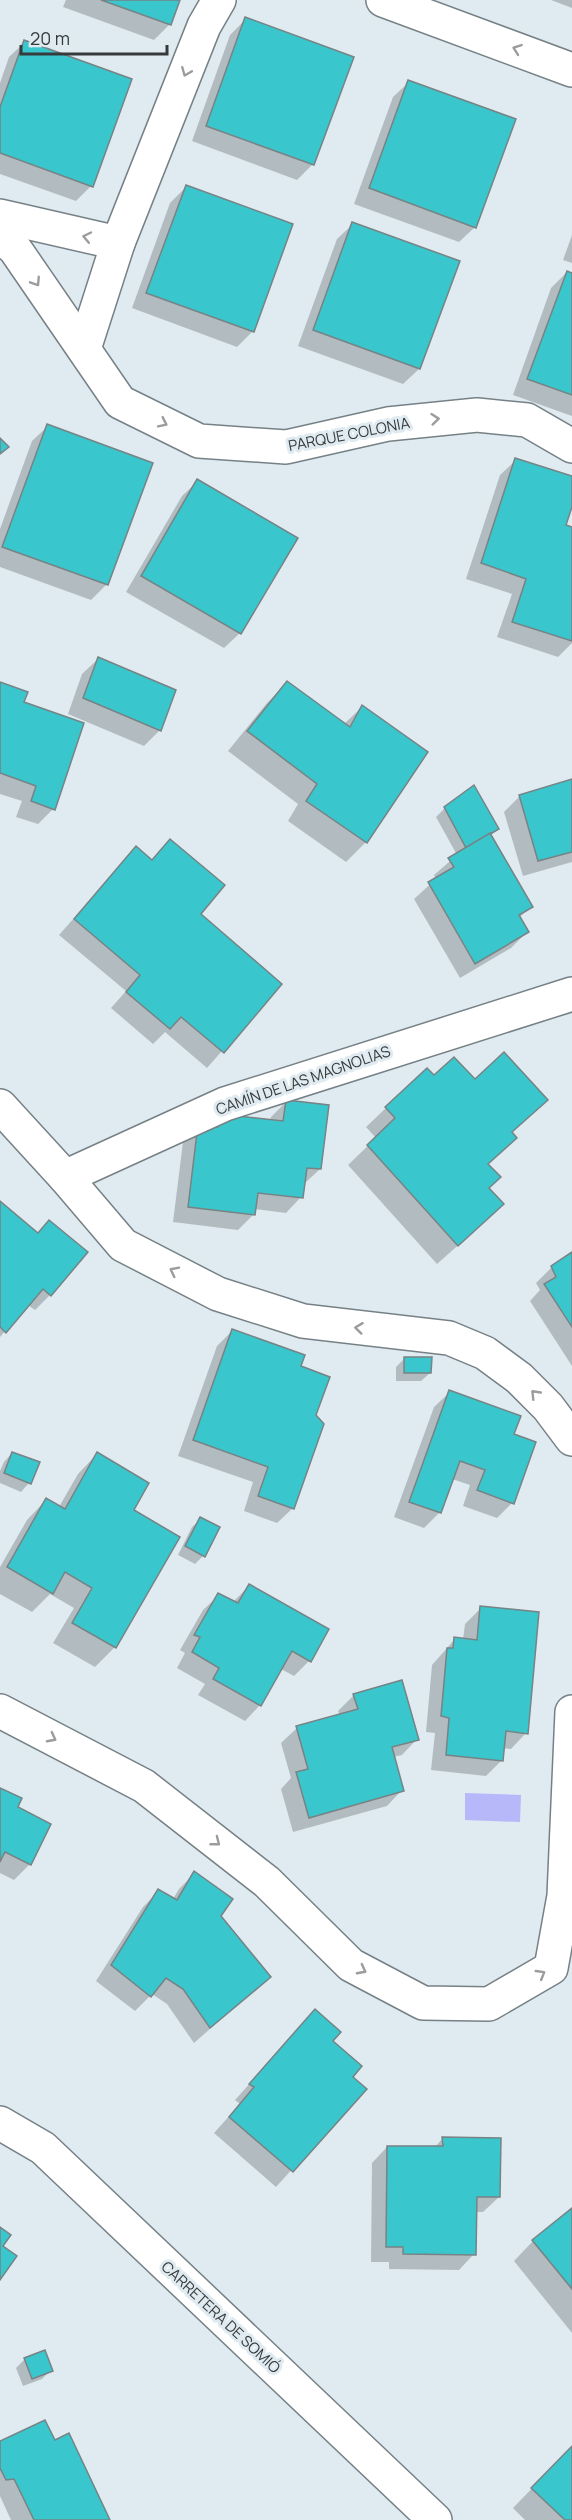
<svg xmlns="http://www.w3.org/2000/svg" width="572" height="2520" font-family="Manrope,sans-serif">
<rect width="100%" height="100%" fill="#dfebf1"/>
<path fill="#b7b8fa" d="M 465,1793 L 521,1795 L 520,1822 L 465,1820 Z"/>
<g fill="#0003">
<path d="M 66,0 L 178,0 L 169,25 L 154,40 L 63,7 Z"/>
<path d="M 551,0 L 572,0 L 572,8 Z"/>
<path d="M 246,19 L 313,164 L 297,180 L 192,141 L 230,35 Z"/>
<path d="M 25,42 L 91,186 L 76,201 L 0,174 L 0,83 L 9,57 Z"/>
<path d="M 409,82 L 475,227 L 459,242 L 354,204 L 393,97 Z"/>
<path d="M 186,187 L 253,331 L 237,347 L 132,308 L 170,203 Z"/>
<path d="M 353,224 L 419,369 L 403,384 L 298,346 L 337,239 Z"/>
<path d="M 572,235 L 572,263 L 563,260 Z"/>
<path d="M 567,272 L 572,274 L 572,416 L 513,395 L 551,288 Z"/>
<path d="M 48,426 L 107,584 L 91,600 L 0,567 L 0,529 L 32,441 Z"/>
<path d="M 516,460 L 572,478 L 572,502 L 564,526 L 572,529 L 572,643 L 558,657 L 497,637 L 512,594 L 466,579 L 500,475 Z"/>
<path d="M 198,481 L 240,633 L 224,648 L 126,592 L 182,496 Z"/>
<path d="M 98,659 L 160,730 L 144,746 L 68,714 L 82,674 Z"/>
<path d="M 287,683 L 344,724 L 362,707 L 425,753 L 366,842 L 346,862 L 288,821 L 298,804 L 228,751 L 267,703 Z"/>
<path d="M 0,684 L 22,703 L 53,809 L 38,824 L 16,817 L 22,801 L 0,794 Z"/>
<path d="M 572,781 L 572,862 L 523,876 L 504,812 L 520,796 Z"/>
<path d="M 445,808 L 498,829 L 490,836 L 531,906 L 519,918 L 527,932 L 511,948 L 460,978 L 414,899 L 436,879 L 434,875 L 457,855 L 436,817 Z"/>
<path d="M 170,841 L 199,914 L 280,985 L 207,1068 L 165,1032 L 153,1044 L 111,1008 L 126,991 L 59,935 L 136,848 L 151,861 Z"/>
<path d="M 434,1077 L 475,1081 L 510,1133 L 487,1165 L 488,1188 L 482,1224 L 437,1264 L 348,1165 L 376,1138 L 366,1127 L 386,1108 Z"/>
<path d="M 287,1101 L 320,1169 L 304,1184 L 301,1197 L 286,1213 L 255,1209 L 254,1214 L 238,1230 L 173,1222 L 183,1142 L 198,1126 L 270,1121 L 271,1117 Z"/>
<path d="M 0,1203 L 37,1234 L 50,1295 L 35,1310 L 28,1305 L 0,1337 Z"/>
<path d="M 572,1254 L 572,1366 L 530,1301 L 540,1290 L 536,1283 L 552,1267 Z"/>
<path d="M 232,1331 L 314,1416 L 293,1508 L 277,1523 L 244,1511 L 253,1482 L 178,1456 L 217,1346 Z"/>
<path d="M 405,1358 L 430,1373 L 421,1381 L 396,1381 L 396,1367 Z"/>
<path d="M 450,1392 L 513,1435 L 512,1503 L 497,1518 L 463,1506 L 470,1485 L 452,1479 L 440,1512 L 424,1528 L 394,1517 L 434,1407 Z"/>
<path d="M 12,1453 L 29,1483 L 21,1492 L 0,1483 L 0,1471 L 4,1462 Z"/>
<path d="M 97,1454 L 132,1510 L 115,1647 L 95,1667 L 53,1643 L 74,1608 L 50,1594 L 32,1612 L 0,1594 L 0,1567 L 27,1520 L 46,1500 L 59,1507 L 78,1474 Z"/>
<path d="M 201,1519 L 203,1556 L 195,1564 L 178,1555 L 192,1527 Z"/>
<path d="M 249,1586 L 309,1661 L 294,1676 L 281,1669 L 260,1705 L 245,1721 L 198,1695 L 205,1684 L 177,1668 L 185,1653 L 180,1650 L 203,1610 L 219,1595 L 233,1602 Z"/>
<path d="M 481,1608 L 526,1733 L 511,1749 L 503,1748 L 502,1760 L 486,1776 L 431,1770 L 435,1733 L 426,1732 L 432,1665 L 455,1639 L 463,1640 L 465,1624 Z"/>
<path d="M 354,1695 L 417,1739 L 402,1755 L 393,1757 L 402,1790 L 387,1806 L 293,1832 L 281,1789 L 291,1778 L 281,1743 L 297,1728 L 340,1715 L 338,1711 Z"/>
<path d="M 0,1790 L 16,1808 L 30,1864 L 14,1880 L 0,1873 Z"/>
<path d="M 195,1873 L 219,1916 L 269,1977 L 194,2043 L 167,2004 L 152,1994 L 135,2011 L 96,1981 L 143,1907 L 159,1891 L 173,1899 L 179,1889 Z"/>
<path d="M 300,2027 L 331,2041 L 350,2077 L 365,2089 L 276,2187 L 214,2133 L 240,2104 L 235,2100 Z"/>
<path d="M 443,2138 L 499,2197 L 483,2212 L 475,2212 L 474,2254 L 459,2270 L 389,2269 L 389,2262 L 371,2262 L 372,2163 L 387,2147 L 434,2148 Z"/>
<path d="M 572,2210 L 572,2333 L 514,2261 L 533,2241 Z"/>
<path d="M 25,2359 L 51,2370 L 42,2379 L 23,2386 L 16,2368 Z"/>
<path d="M 0,2442 L 54,2442 L 109,2520 L 11,2520 L 0,2496 Z"/>
<path d="M 572,2447 L 572,2520 L 525,2520 L 513,2508 Z"/>
</g>
<g fill="#39c6cc" stroke="#778384" stroke-width="1.5">
<path d="M 101,0 L 180,0 L 171,25 Z"/>
<path d="M 245,17 L 354,57 L 314,165 L 206,126 Z"/>
<path d="M 24,40 L 132,79 L 93,187 L 0,153 L 0,107 Z"/>
<path d="M 408,80 L 516,119 L 476,228 L 369,188 Z"/>
<path d="M 186,185 L 293,224 L 254,332 L 146,293 Z"/>
<path d="M 352,222 L 460,261 L 420,369 L 313,330 Z"/>
<path d="M 567,271 L 572,273 L 572,395 L 527,379 Z"/>
<path d="M 47,424 L 153,463 L 108,585 L 2,547 Z"/>
<path d="M 0,438 L 9,447 L 0,454 Z"/>
<path d="M 515,458 L 572,476 L 572,507 L 566,525 L 572,527 L 572,641 L 512,622 L 526,579 L 481,563 Z"/>
<path d="M 197,479 L 298,538 L 241,634 L 141,576 Z"/>
<path d="M 98,657 L 176,690 L 161,731 L 83,698 Z"/>
<path d="M 287,681 L 350,727 L 362,705 L 428,752 L 367,843 L 306,801 L 317,784 L 247,731 Z"/>
<path d="M 0,682 L 28,692 L 24,702 L 84,723 L 55,810 L 31,801 L 36,786 L 0,773 Z"/>
<path d="M 572,779 L 572,852 L 538,861 L 519,795 Z"/>
<path d="M 474,785 L 499,829 L 466,848 L 444,807 Z"/>
<path d="M 490,833 L 533,907 L 519,915 L 529,932 L 475,964 L 428,882 L 454,867 L 448,858 Z"/>
<path d="M 170,839 L 225,885 L 201,914 L 282,984 L 224,1053 L 181,1017 L 170,1029 L 126,992 L 140,975 L 74,919 L 136,846 L 152,860 Z"/>
<path d="M 504,1052 L 548,1100 L 512,1132 L 517,1138 L 488,1164 L 501,1177 L 489,1188 L 504,1204 L 458,1246 L 367,1145 L 395,1118 L 385,1107 L 427,1068 L 434,1075 L 454,1057 L 475,1079 Z"/>
<path d="M 286,1100 L 329,1105 L 321,1169 L 307,1168 L 303,1198 L 258,1193 L 255,1215 L 188,1207 L 198,1124 L 218,1127 L 220,1114 L 283,1121 Z"/>
<path d="M 0,1201 L 38,1233 L 49,1220 L 88,1252 L 51,1296 L 43,1289 L 6,1333 L 0,1327 Z"/>
<path d="M 572,1252 L 572,1327 L 544,1284 L 556,1277 L 551,1266 Z"/>
<path d="M 232,1329 L 305,1355 L 301,1366 L 330,1377 L 316,1415 L 324,1424 L 294,1509 L 258,1496 L 268,1467 L 193,1440 Z"/>
<path d="M 404,1357 L 432,1357 L 431,1373 L 404,1373 Z"/>
<path d="M 449,1390 L 521,1416 L 514,1434 L 536,1442 L 514,1504 L 477,1490 L 485,1470 L 460,1461 L 441,1513 L 409,1502 Z"/>
<path d="M 12,1452 L 40,1462 L 31,1484 L 4,1473 Z"/>
<path d="M 97,1452 L 149,1483 L 134,1510 L 180,1537 L 116,1648 L 72,1623 L 92,1588 L 65,1572 L 53,1594 L 7,1567 L 46,1498 L 65,1509 Z"/>
<path d="M 200,1517 L 220,1527 L 205,1557 L 185,1546 Z"/>
<path d="M 249,1584 L 329,1629 L 311,1662 L 292,1651 L 261,1706 L 213,1679 L 219,1668 L 192,1652 L 200,1637 L 194,1635 L 218,1593 L 238,1603 Z"/>
<path d="M 480,1606 L 539,1612 L 528,1734 L 506,1731 L 503,1761 L 446,1755 L 449,1718 L 441,1716 L 447,1648 L 453,1648 L 454,1637 L 477,1640 Z"/>
<path d="M 402,1680 L 419,1740 L 392,1747 L 404,1791 L 309,1818 L 296,1772 L 308,1769 L 296,1726 L 358,1709 L 353,1694 Z"/>
<path d="M 0,1788 L 22,1798 L 18,1807 L 51,1824 L 31,1865 L 5,1852 L 0,1862 Z"/>
<path d="M 194,1871 L 233,1899 L 221,1916 L 271,1977 L 210,2028 L 183,1989 L 166,1978 L 151,1997 L 111,1965 L 158,1889 L 177,1900 Z"/>
<path d="M 315,2009 L 341,2032 L 333,2041 L 362,2066 L 353,2077 L 367,2089 L 293,2172 L 229,2117 L 254,2087 L 249,2084 Z"/>
<path d="M 442,2137 L 501,2138 L 500,2197 L 477,2197 L 476,2255 L 403,2254 L 403,2247 L 386,2247 L 387,2146 L 443,2146 Z"/>
<path d="M 572,2208 L 572,2289 L 532,2240 Z"/>
<path d="M 0,2227 L 11,2235 L 3,2246 L 17,2256 L 0,2280 Z"/>
<path d="M 45,2350 L 53,2371 L 32,2379 L 24,2358 Z"/>
<path d="M 45,2420 L 55,2440 L 69,2433 L 110,2520 L 34,2520 L 14,2479 L 6,2480 L 0,2468 L 0,2441 Z"/>
<path d="M 572,2446 L 572,2520 L 565,2520 L 531,2488 Z"/>
</g>
<g fill="none" stroke-linecap="round" stroke-linejoin="round">
<defs>
<g id="minor">
<path d="M 383,0 L 572,70"/>
<path d="M 0,216 L 118,243 L 204,26 L 219,0"/>
<path d="M 0,236 L 15,249 L 120,402 L 199,441 L 286,447 L 388,424 L 477,415 L 527,420 L 572,446"/>
<path d="M 84,349 L 118,243"/>
<path d="M 0,1106 L 65,1177 L 225,1104 L 572,994"/>
<path d="M 65,1177 L 123,1245 L 218,1294 L 303,1321 L 449,1338 L 485,1353 L 519,1378 L 548,1407 L 572,1439"/>
<path d="M 0,1711 L 144,1786 L 267,1882 L 351,1965 L 423,2003 L 489,2004 L 551,1968 L 564,1896 L 572,1712"/>
</g>
<path id="tertiary" d="M 0,2123 L 43,2148 L 435,2520"/>
</defs>
<use href="#minor" stroke="#768186" stroke-width="36"/>
<use href="#tertiary" stroke="#768186" stroke-width="36"/>
<use href="#minor" stroke="#fff" stroke-width="33"/>
<use href="#tertiary" stroke="#fff" stroke-width="33"/>
</g>
<defs><path id="oneway-chevron" d="M-2-3.5L2.5 0L-2 3.5" fill="none" stroke-width="1.6" stroke-linecap="round" stroke-linejoin="round" transform="scale(1.5)"/></defs>
<g stroke="#9a9c9e">
<use href="#oneway-chevron" transform="translate(517 49) rotate(-160)"/>
<use href="#oneway-chevron" transform="translate(186 72) rotate(112)"/>
<use href="#oneway-chevron" transform="translate(87 237) rotate(-168)"/>
<use href="#oneway-chevron" transform="translate(36 282) rotate(57)"/>
<use href="#oneway-chevron" transform="translate(435 419) rotate(-6)"/>
<use href="#oneway-chevron" transform="translate(163 423) rotate(26)"/>
<use href="#oneway-chevron" transform="translate(174 1271) rotate(-153)"/>
<use href="#oneway-chevron" transform="translate(359 1328) rotate(-173)"/>
<use href="#oneway-chevron" transform="translate(535 1394) rotate(-134)"/>
<use href="#oneway-chevron" transform="translate(52 1738) rotate(28)"/>
<use href="#oneway-chevron" transform="translate(216 1842) rotate(38)"/>
<use href="#oneway-chevron" transform="translate(362 1970) rotate(28)"/>
<use href="#oneway-chevron" transform="translate(541 1974) rotate(-31)"/>
</g>
<g text-anchor="middle" dominant-baseline="central" stroke-width="6" stroke-linejoin="round" paint-order="stroke">
<g font-size="15" fill="#363a3c" stroke="#dfebf1">
<text transform="translate(349 434) rotate(-11)">PARQUE COLONIA</text>
<text transform="translate(303 1080) rotate(-19)">CAMÍN DE LAS MAGNOLIAS</text>
<text transform="translate(221 2317) rotate(43)">CARRETERA DE SOMIÓ</text>
</g>
</g>
<path d="M21 45v9h146v-9" fill="none" stroke="#363a3c" stroke-width="3"/>
<text x="30" y="45" font-size="18" fill="#363a3c" stroke="#dfebf1" stroke-width="4.5" paint-order="stroke">20 m</text>
</svg>
